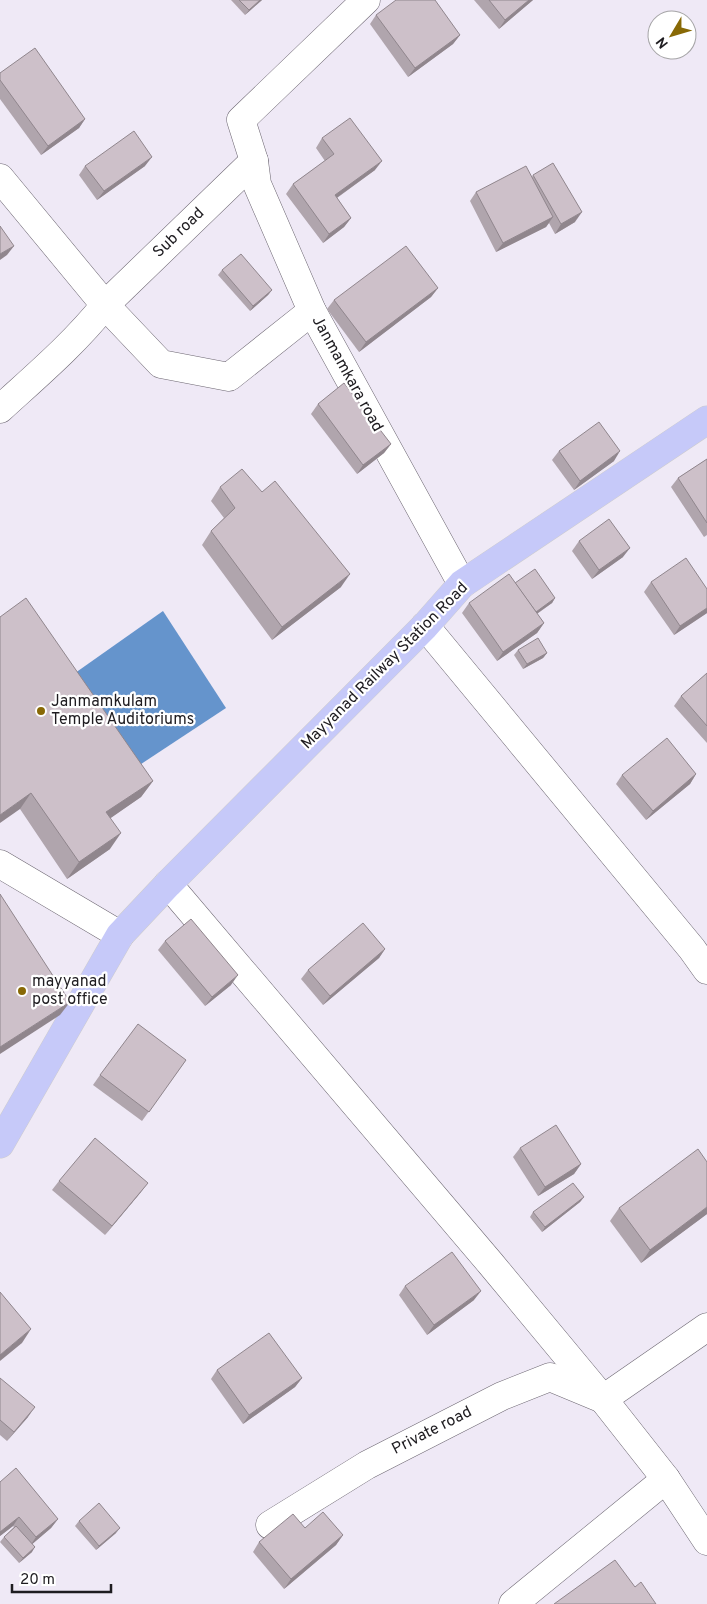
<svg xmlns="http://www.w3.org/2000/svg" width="707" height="1604" font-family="Overpass,sans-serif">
<rect width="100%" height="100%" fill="#efe9f6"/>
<path fill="#6594cc" d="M 163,611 L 226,708 L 132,770 L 68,678 Z"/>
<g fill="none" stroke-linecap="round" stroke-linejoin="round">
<defs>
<g id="minor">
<path d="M 366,0 L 241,120 L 254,161 L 257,184 L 312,311 L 462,584"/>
<path d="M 0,178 L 105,305 L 161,364 L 229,377 L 312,311"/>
<path d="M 0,409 C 36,376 74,344 105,305 L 254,161"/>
<path d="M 425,626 L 692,949 L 707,970"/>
<path d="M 0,864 L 120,935"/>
<path d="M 168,884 L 491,1264 L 603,1399 L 666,1479 L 707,1541"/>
<path d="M 270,1525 L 367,1465 L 502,1396 L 550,1377 L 603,1399 L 707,1327"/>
<path d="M 513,1604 L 666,1479"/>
</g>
<path id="major" d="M 0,1144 L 120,935 L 168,884 L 425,626 L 462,584 L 707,420"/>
</defs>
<use href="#minor" stroke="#6d6772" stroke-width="29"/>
<use href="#major" stroke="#cecdce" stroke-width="29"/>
<use href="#minor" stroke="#fff" stroke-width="28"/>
<use href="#major" stroke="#c6c9f9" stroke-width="28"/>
</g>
<g fill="#b0a5ad">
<path d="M 231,0 L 262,0 L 245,15 Z"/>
<path d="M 474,0 L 533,0 L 499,29 Z"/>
<path d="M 376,15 L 460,35 L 453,44 L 408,77 L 370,24 Z"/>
<path d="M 0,73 L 85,119 L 79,128 L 41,155 L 0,99 Z"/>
<path d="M 322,138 L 375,170 L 337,198 L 351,218 L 344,227 L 323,243 L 286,194 L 293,184 L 325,161 L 316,148 Z"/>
<path d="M 85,166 L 145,166 L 97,200 L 79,175 Z"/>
<path d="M 533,175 L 575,222 L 555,234 L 549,223 L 546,227 L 496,252 L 470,201 L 476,192 L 532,177 Z"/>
<path d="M 222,270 L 272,290 L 268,295 L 250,311 L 218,275 Z"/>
<path d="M 438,288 L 431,297 L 359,352 L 327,309 L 334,300 Z"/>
<path d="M 318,404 L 391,444 L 384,453 L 357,474 L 311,414 Z"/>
<path d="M 559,451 L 614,461 L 574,490 L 552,460 Z"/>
<path d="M 707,459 L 707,535 L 704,537 L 671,487 L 678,478 Z"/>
<path d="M 220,487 L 262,492 L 341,587 L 272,640 L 202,545 L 211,531 L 224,518 L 211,501 Z"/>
<path d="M 579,541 L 623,557 L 592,579 L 572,551 Z"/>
<path d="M 651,582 L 707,589 L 707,613 L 674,635 L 644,592 Z"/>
<path d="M 515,583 L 555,598 L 552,603 L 537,614 L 544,623 L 537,633 L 497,661 L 462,613 L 469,603 Z"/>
<path d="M 0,617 L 153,781 L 141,797 L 110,818 L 110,849 L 67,879 L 20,809 Z"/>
<path d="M 518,650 L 547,653 L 543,658 L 523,669 L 514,655 Z"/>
<path d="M 707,673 L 707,743 L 674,706 L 681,696 Z"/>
<path d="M 696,774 L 690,784 L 646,820 L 616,784 L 622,775 Z"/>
<path d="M 165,941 L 231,985 L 205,1006 L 158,950 Z"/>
<path d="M 385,949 L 379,958 L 323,1005 L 301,979 L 308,970 Z"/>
<path d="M 186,1060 L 142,1121 L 93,1085 L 100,1075 Z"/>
<path d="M 520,1148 L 581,1164 L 574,1174 L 538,1196 L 513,1157 Z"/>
<path d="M 59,1181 L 141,1192 L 105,1235 L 52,1190 Z"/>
<path d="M 584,1197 L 580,1202 L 542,1232 L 530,1217 L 533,1212 Z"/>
<path d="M 619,1208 L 707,1214 L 641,1263 L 610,1221 Z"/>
<path d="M 405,1286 L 474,1300 L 427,1335 L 399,1295 Z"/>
<path d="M 217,1370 L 302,1378 L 295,1387 L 243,1424 L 211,1379 Z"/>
<path d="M 0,1378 L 28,1417 L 7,1441 L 0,1435 Z"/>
<path d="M 0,1482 L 58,1519 L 51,1528 L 32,1544 L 32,1552 L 19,1563 L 0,1542 L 4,1537 L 14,1527 L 13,1526 L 0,1536 Z"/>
<path d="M 79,1521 L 116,1533 L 96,1550 L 75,1526 Z"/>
<path d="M 305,1528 L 343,1535 L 336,1545 L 284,1589 L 253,1552 L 259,1542 Z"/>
</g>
<g fill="#90868d">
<path d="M 260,0 L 262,0 L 245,15 L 249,10 Z"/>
<path d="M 529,0 L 533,0 L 499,29 L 505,20 Z"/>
<path d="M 460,35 L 453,44 L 408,77 L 415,68 Z"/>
<path d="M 85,119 L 79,128 L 41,155 L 48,146 Z"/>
<path d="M 152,157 L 145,166 L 97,200 L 104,191 Z"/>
<path d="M 382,161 L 375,170 L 328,204 L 335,195 Z"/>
<path d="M 582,212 L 575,222 L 555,234 L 561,224 Z"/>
<path d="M 553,217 L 546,227 L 496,252 L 503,243 Z"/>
<path d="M 351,218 L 344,227 L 323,243 L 329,234 Z"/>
<path d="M 14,246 L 7,255 L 0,260 L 0,254 Z"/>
<path d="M 438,288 L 431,297 L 359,352 L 366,342 Z"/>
<path d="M 272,290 L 268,295 L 250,311 L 253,306 Z"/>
<path d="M 391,444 L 384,453 L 357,474 L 363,465 Z"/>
<path d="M 620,451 L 614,461 L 574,490 L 580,481 Z"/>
<path d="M 630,548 L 623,557 L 592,579 L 599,570 Z"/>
<path d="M 350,574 L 341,587 L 272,640 L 282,627 Z"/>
<path d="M 555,598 L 552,603 L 529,619 L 533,614 Z"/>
<path d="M 707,608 L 707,613 L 674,635 L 680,626 Z"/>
<path d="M 544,623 L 537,633 L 497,661 L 503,652 Z"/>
<path d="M 547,653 L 543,658 L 523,669 L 527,664 Z"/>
<path d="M 696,774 L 690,784 L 646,820 L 653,811 Z"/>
<path d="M 153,781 L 141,797 L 95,829 L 106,812 Z"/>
<path d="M 31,793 L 20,809 L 0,823 L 0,815 Z"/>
<path d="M 121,833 L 110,849 L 67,879 L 79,862 Z"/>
<path d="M 385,949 L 379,958 L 323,1005 L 330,996 Z"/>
<path d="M 238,975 L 231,985 L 205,1006 L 212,997 Z"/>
<path d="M 70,1002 L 60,1015 L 0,1054 L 0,1047 Z"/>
<path d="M 581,1164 L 574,1174 L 538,1196 L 545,1187 Z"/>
<path d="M 148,1183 L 141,1192 L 105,1235 L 112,1226 Z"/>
<path d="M 584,1197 L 580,1202 L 542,1232 L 545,1227 Z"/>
<path d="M 707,1207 L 707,1214 L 641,1263 L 650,1250 Z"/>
<path d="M 481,1291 L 474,1300 L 427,1335 L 434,1325 Z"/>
<path d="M 31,1329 L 22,1343 L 0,1361 L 0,1355 Z"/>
<path d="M 302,1378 L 295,1387 L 243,1424 L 249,1415 Z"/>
<path d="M 35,1407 L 28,1417 L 7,1441 L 14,1432 Z"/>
<path d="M 19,1517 L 13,1526 L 0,1536 L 0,1532 Z"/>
<path d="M 58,1519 L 51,1528 L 30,1546 L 36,1537 Z"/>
<path d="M 120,1528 L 116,1533 L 96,1550 L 99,1546 Z"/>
<path d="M 343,1535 L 336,1545 L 284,1589 L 291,1579 Z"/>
<path d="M 35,1547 L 32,1552 L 19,1563 L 23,1558 Z"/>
</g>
<g fill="#cdc0c9" stroke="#90868d">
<path d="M 239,0 L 260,0 L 249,10 Z"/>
<path d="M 396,0 L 435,0 L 460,35 L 415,68 L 376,15 Z"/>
<path d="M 489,0 L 529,0 L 505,20 Z"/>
<path d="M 35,48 L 85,119 L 48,146 L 0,80 L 0,73 Z"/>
<path d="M 350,118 L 382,161 L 335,195 L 351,218 L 329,234 L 293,184 L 334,154 L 322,138 Z"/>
<path d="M 134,131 L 152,157 L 104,191 L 85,166 Z"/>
<path d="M 553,163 L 582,212 L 561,224 L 533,175 Z"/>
<path d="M 526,166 L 553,217 L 503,243 L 476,192 Z"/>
<path d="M 0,226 L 14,246 L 0,254 Z"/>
<path d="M 406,246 L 438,288 L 366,342 L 334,300 Z"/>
<path d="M 241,254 L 272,290 L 253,306 L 222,270 Z"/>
<path d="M 344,383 L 391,444 L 363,465 L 318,404 Z"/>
<path d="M 599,422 L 620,451 L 580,481 L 559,451 Z"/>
<path d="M 707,459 L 707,523 L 678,478 Z"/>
<path d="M 242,469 L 262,492 L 275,481 L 350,574 L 282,627 L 211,531 L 235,508 L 220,487 Z"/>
<path d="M 609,519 L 630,548 L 599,570 L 579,541 Z"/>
<path d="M 686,558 L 707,589 L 707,608 L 680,626 L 651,582 Z"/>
<path d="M 535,569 L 555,598 L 536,612 L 515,583 Z"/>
<path d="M 509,574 L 544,623 L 503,652 L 469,603 Z"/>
<path d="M 26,598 L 153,781 L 106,812 L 121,833 L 79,862 L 31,793 L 0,815 L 0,617 Z"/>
<path d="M 538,638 L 547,653 L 527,664 L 518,650 Z"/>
<path d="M 707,673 L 707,726 L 681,696 Z"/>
<path d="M 667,738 L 696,774 L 653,811 L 622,775 Z"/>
<path d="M 0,894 L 70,1002 L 0,1047 Z"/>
<path d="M 191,919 L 238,975 L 212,997 L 165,941 Z"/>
<path d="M 363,923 L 385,949 L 330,996 L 308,970 Z"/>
<path d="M 138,1024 L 186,1060 L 149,1112 L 100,1075 Z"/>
<path d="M 556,1125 L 581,1164 L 545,1187 L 520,1148 Z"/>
<path d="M 95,1138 L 148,1183 L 112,1226 L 59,1181 Z"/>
<path d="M 698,1149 L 707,1162 L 707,1207 L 650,1250 L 619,1208 Z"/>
<path d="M 573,1183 L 584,1197 L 545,1227 L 533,1212 Z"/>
<path d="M 452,1252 L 481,1291 L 434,1325 L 405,1286 Z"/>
<path d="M 0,1292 L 31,1329 L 0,1355 Z"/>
<path d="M 269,1333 L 302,1378 L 249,1415 L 217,1370 Z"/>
<path d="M 0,1378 L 35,1407 L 14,1432 L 0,1420 Z"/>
<path d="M 16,1468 L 58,1519 L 36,1537 L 19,1517 L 0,1532 L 0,1482 Z"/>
<path d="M 99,1503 L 120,1528 L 99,1546 L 79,1521 Z"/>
<path d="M 323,1512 L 343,1535 L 291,1579 L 259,1542 L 293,1514 L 305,1528 Z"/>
<path d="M 16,1526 L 35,1547 L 23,1558 L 4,1537 Z"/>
<path d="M 615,1560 L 635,1587 L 641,1582 L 656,1604 L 554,1604 Z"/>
</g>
<g fill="#886906" stroke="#fff" stroke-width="2">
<circle cx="41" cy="711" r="5"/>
<circle cx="22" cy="991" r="5"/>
</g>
<g text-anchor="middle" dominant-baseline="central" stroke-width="4.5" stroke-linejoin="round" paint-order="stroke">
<g font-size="16" fill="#1e1c20" stroke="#fff">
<text transform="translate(179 233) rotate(-44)">Sub road</text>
<text transform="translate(347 374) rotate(61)">Janmamkara road</text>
<text transform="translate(385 666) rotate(-45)">Mayyanad Railway Station Road</text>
<text transform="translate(432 1431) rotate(-27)">Private road</text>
</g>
<g font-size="16" fill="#1e1c20" stroke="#fff" text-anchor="start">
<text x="51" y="702">Janmamkulam<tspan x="51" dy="18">Temple Auditoriums</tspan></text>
<text x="32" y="982">mayyanad<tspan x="32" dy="18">post office</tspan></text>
</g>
</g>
<g transform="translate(672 35) rotate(232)"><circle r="24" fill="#ffffff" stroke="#a5a4a6"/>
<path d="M0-4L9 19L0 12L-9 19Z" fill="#886906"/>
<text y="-8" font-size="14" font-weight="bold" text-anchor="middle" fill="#1e1c20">N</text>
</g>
<path d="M12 1584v8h99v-8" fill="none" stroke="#1e1c20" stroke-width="2.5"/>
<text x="20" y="1584" font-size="15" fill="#1e1c20" stroke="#ffffff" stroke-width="4" paint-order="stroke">20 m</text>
</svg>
